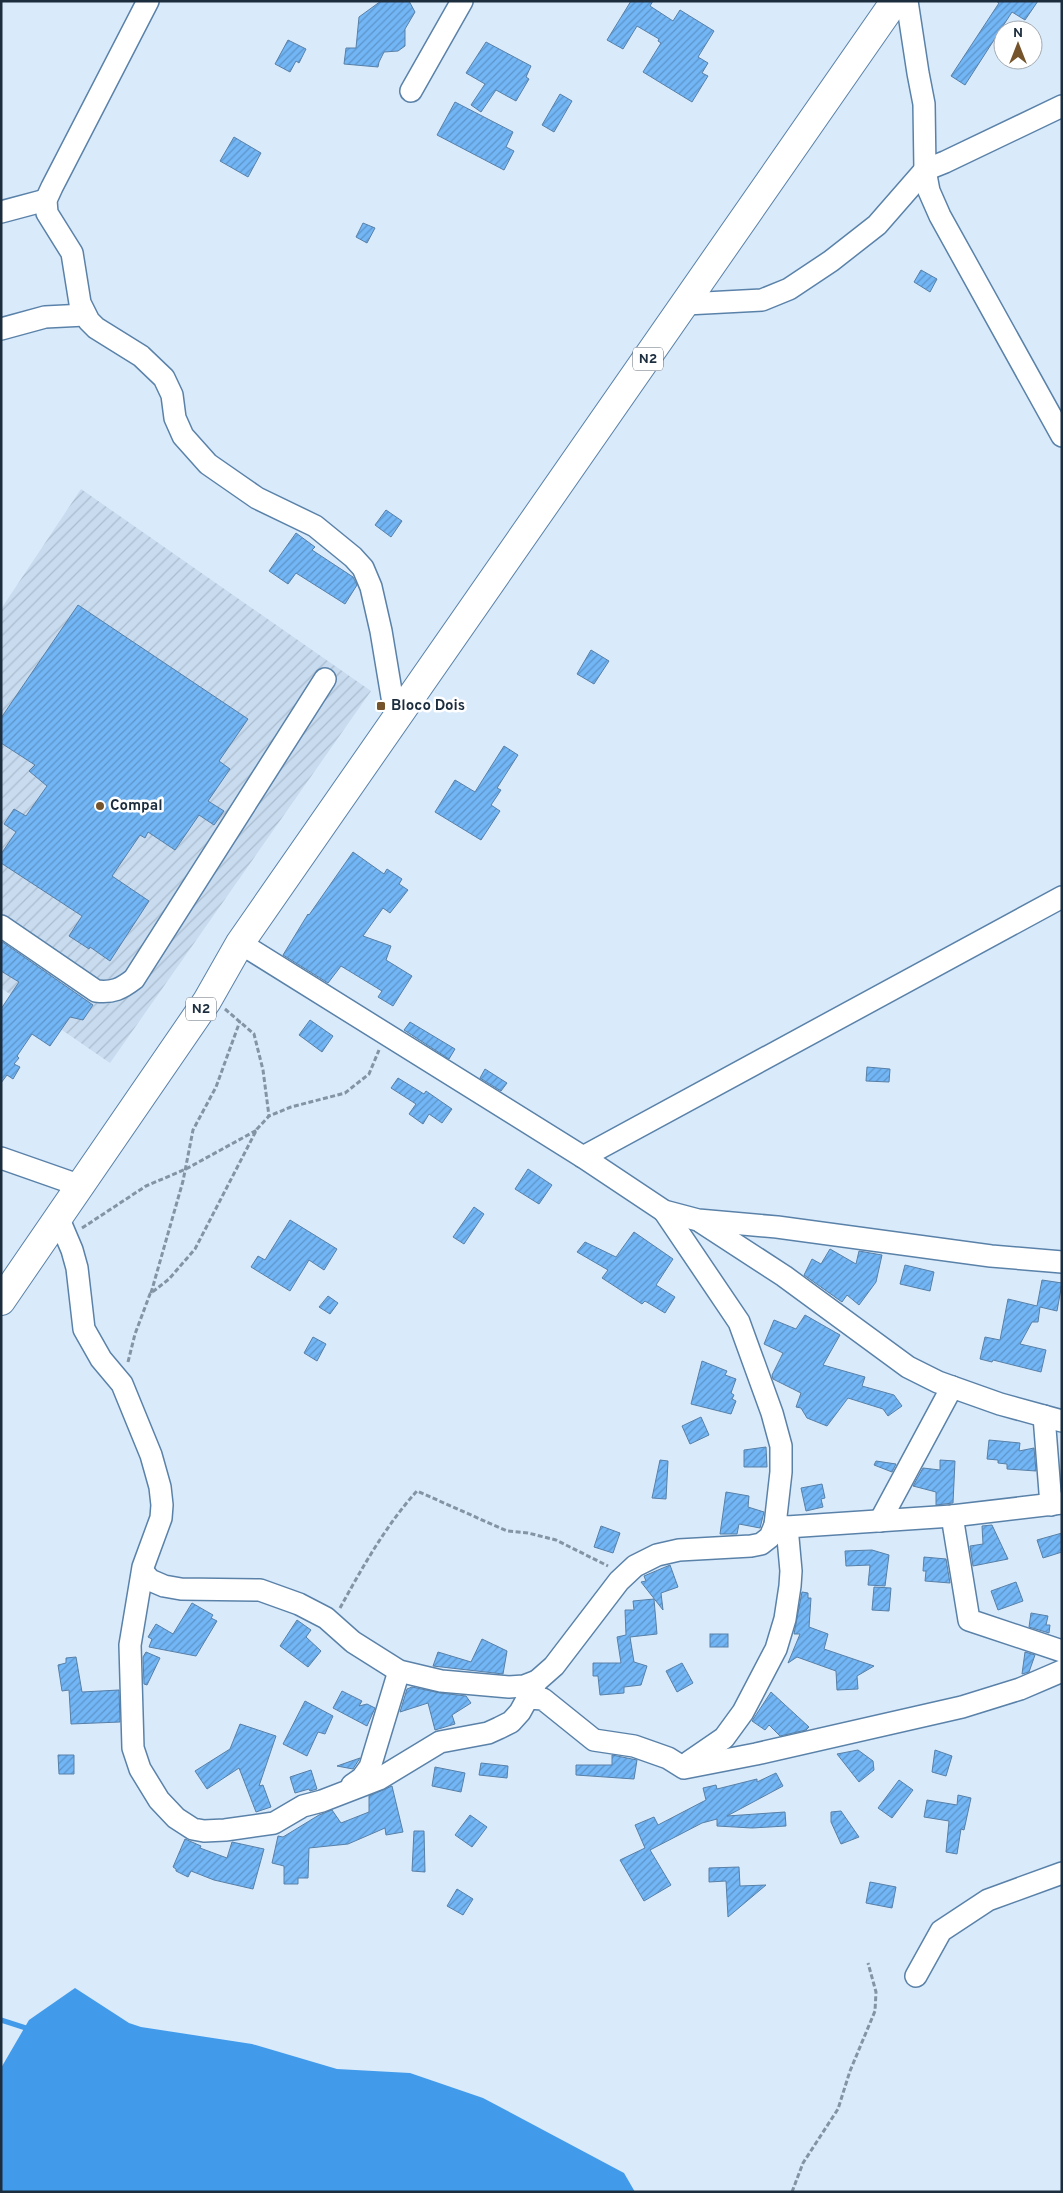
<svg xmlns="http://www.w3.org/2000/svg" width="1063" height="2193" font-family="Overpass,sans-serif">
<defs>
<pattern id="industrial-furrows" width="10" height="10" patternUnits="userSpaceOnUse" patternTransform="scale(1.25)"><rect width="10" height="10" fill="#c8dbef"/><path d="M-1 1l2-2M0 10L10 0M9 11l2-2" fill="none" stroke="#abbcce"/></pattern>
<pattern id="building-hatch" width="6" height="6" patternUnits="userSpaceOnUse" patternTransform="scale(1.25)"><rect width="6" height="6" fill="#72b6f6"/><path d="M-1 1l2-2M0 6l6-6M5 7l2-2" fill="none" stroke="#5d94c9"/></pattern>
</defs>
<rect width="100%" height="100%" fill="#d9eafb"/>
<path fill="url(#industrial-furrows)" d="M 81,489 L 371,691 L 110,1063 L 1,988 L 1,609 Z"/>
<path fill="#419bea" d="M 75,1988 L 129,2023 L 141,2027 L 252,2044 L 337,2069 L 410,2073 L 483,2098 L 624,2173 L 635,2192 L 1,2192 L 1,2068 L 29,2020 Z"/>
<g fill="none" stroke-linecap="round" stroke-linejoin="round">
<path stroke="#419bea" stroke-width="5" d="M 1,2020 L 29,2029"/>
</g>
<g fill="url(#building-hatch)" stroke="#5880a7">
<path d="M 381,1 L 409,1 L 415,12 L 405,29 L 405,46 L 398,51 L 384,52 L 379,62 L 378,67 L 344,64 L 346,48 L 356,48 L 359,17 Z"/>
<path d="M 631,1 L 653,1 L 650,6 L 673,21 L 680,10 L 714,31 L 698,57 L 708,63 L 702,73 L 708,76 L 692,102 L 643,72 L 661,43 L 658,41 L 659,39 L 637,26 L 623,49 L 607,40 Z"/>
<path d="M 996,1 L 1038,1 L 1025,20 L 1012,12 L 965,85 L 951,76 L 999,3 Z"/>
<path d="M 288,40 L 306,49 L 299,63 L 296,61 L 290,72 L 275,64 Z"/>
<path d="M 486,42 L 531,66 L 526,77 L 529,79 L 516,101 L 496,90 L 481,112 L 471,105 L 485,84 L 466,73 Z"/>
<path d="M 560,94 L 572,101 L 554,132 L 542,125 Z"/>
<path d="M 455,102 L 513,132 L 506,147 L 514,151 L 504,170 L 437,135 Z"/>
<path d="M 234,137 L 261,153 L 248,177 L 220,161 Z"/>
<path d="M 363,223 L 375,228 L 367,243 L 356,237 Z"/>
<path d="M 921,270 L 937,279 L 930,292 L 914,282 Z"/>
<path d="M 386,510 L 402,521 L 391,537 L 375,525 Z"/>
<path d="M 296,533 L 315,547 L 312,550 L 353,577 L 357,585 L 345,604 L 296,573 L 288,584 L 269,571 Z"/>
<path d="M 78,605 L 248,719 L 219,761 L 230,769 L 208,801 L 224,811 L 214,825 L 199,815 L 175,850 L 148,832 L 145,838 L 140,835 L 112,876 L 149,901 L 110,961 L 90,947 L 89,949 L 69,936 L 82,916 L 1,863 L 1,854 L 16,832 L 4,824 L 14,809 L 26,816 L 47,786 L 29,771 L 35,765 L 1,743 L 1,718 Z"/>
<path d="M 591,650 L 609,661 L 594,684 L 577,674 Z"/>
<path d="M 504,746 L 518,755 L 497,788 L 501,790 L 491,805 L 500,811 L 481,840 L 435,812 L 455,780 L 475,792 Z"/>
<path d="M 353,852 L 384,874 L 387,869 L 402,879 L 399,884 L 408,890 L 390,913 L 383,908 L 363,936 L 391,946 L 386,960 L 412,976 L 393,1006 L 378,997 L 382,991 L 341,966 L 328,983 L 283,955 L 308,914 L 309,915 Z"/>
<path d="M 1,941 L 93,1005 L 83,1020 L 70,1017 L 50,1046 L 32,1034 L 17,1056 L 19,1058 L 14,1064 L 20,1067 L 13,1079 L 7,1075 L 1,1083 L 1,1009 L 19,982 L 1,971 Z"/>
<path d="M 310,1020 L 333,1036 L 322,1052 L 299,1035 Z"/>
<path d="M 410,1022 L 455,1049 L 449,1059 L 404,1030 Z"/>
<path d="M 867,1067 L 890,1069 L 889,1082 L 866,1081 Z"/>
<path d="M 485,1069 L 507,1083 L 501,1091 L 480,1078 Z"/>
<path d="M 398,1078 L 424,1094 L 426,1091 L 452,1109 L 442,1123 L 429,1114 L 423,1124 L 409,1114 L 416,1104 L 391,1088 Z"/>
<path d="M 528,1169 L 552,1185 L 539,1204 L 515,1189 Z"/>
<path d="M 474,1207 L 484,1214 L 464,1244 L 453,1237 Z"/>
<path d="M 290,1220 L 337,1249 L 324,1270 L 309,1260 L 290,1291 L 251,1267 L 258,1256 L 265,1260 Z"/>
<path d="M 634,1232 L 673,1259 L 656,1285 L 675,1297 L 665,1313 L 645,1301 L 642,1304 L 602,1278 L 608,1270 L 577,1252 L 585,1242 L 616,1257 Z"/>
<path d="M 830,1249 L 856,1264 L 859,1251 L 882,1255 L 876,1282 L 859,1305 L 847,1295 L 842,1302 L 804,1275 L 812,1259 L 821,1264 Z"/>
<path d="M 905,1265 L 934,1272 L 930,1291 L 900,1284 Z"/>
<path d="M 1042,1280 L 1062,1283 L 1057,1311 L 1040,1307 L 1038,1322 L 1032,1322 L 1020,1344 L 1046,1350 L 1041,1372 L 993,1360 L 992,1362 L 980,1359 L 985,1337 L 1000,1340 L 1008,1299 L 1037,1306 Z"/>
<path d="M 328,1296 L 338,1303 L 330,1314 L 319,1307 Z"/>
<path d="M 805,1315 L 840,1335 L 823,1365 L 865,1377 L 862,1386 L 894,1395 L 902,1406 L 888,1416 L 883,1409 L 848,1398 L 827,1426 L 807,1418 L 801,1408 L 796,1407 L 801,1393 L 773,1379 L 772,1375 L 783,1353 L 764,1344 L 774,1320 L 796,1329 Z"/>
<path d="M 313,1337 L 326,1344 L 317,1361 L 304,1353 Z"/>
<path d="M 702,1361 L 727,1371 L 725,1375 L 736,1379 L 731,1393 L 734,1395 L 732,1399 L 736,1401 L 731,1414 L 691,1404 Z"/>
<path d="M 701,1417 L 709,1435 L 690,1444 L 682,1426 Z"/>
<path d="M 989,1440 L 1020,1443 L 1019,1451 L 1034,1448 L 1036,1471 L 1007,1469 L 1007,1464 L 998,1463 L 998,1460 L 987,1459 Z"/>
<path d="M 766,1447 L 767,1467 L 744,1467 L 744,1450 Z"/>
<path d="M 660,1460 L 668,1461 L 666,1499 L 652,1498 Z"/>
<path d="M 940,1460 L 955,1461 L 953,1503 L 936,1505 L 936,1492 L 913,1486 L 923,1468 L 940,1470 Z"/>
<path d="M 876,1461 L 896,1464 L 892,1472 L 874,1465 Z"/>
<path d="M 822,1484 L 825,1498 L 821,1499 L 823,1507 L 806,1511 L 801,1488 Z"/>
<path d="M 726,1492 L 749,1496 L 748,1507 L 764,1512 L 760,1528 L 739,1524 L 737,1534 L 720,1534 Z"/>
<path d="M 992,1525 L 1008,1559 L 973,1566 L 970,1546 L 983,1544 L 982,1526 Z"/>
<path d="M 601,1526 L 620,1533 L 613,1553 L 594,1547 Z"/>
<path d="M 1062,1533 L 1062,1552 L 1043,1558 L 1037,1540 Z"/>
<path d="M 872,1550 L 889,1555 L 885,1586 L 868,1585 L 870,1565 L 846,1566 L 845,1551 Z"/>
<path d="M 924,1557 L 946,1559 L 950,1583 L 925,1581 L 926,1571 L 923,1571 Z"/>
<path d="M 670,1565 L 678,1587 L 661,1593 L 663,1610 L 641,1582 L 646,1581 L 644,1576 Z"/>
<path d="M 1016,1582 L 1023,1601 L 998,1610 L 991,1591 Z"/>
<path d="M 874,1587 L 891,1588 L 889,1611 L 872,1610 Z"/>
<path d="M 802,1592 L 808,1593 L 808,1598 L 811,1598 L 809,1627 L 828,1634 L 824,1649 L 874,1666 L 857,1676 L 858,1689 L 837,1690 L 836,1671 L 797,1657 L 788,1663 L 800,1634 L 794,1634 Z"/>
<path d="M 654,1599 L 657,1634 L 630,1637 L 634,1662 L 647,1666 L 641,1685 L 624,1687 L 624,1693 L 600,1695 L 598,1676 L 593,1676 L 593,1663 L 621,1663 L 617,1637 L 626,1635 L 625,1610 L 634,1610 L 633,1601 Z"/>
<path d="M 192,1603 L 213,1615 L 211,1618 L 217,1621 L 196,1656 L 149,1647 L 152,1639 L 148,1637 L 156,1624 L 173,1634 Z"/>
<path d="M 1031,1613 L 1048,1616 L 1046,1625 L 1050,1625 L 1049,1633 L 1029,1627 Z"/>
<path d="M 297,1620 L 311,1630 L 306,1637 L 321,1651 L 308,1667 L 280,1646 Z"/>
<rect x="710" y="1634" width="18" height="13"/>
<path d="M 482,1639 L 507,1651 L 503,1674 L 433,1666 L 438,1652 L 471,1662 Z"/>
<path d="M 146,1652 L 160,1658 L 147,1685 L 144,1684 L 143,1657 Z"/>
<path d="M 1025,1652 L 1035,1655 L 1029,1672 L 1022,1674 Z"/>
<path d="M 76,1657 L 82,1692 L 119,1690 L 120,1722 L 71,1724 L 69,1690 L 62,1691 L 58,1665 L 66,1663 L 66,1658 Z"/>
<path d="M 682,1663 L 693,1683 L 677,1692 L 666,1671 Z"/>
<path d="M 412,1687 L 440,1693 L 466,1696 L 471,1703 L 452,1715 L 455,1724 L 435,1730 L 428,1703 L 400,1712 L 407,1689 Z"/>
<path d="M 342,1691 L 362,1701 L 359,1706 L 367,1704 L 375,1708 L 367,1726 L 333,1708 Z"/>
<path d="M 771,1692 L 809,1727 L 806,1730 L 780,1736 L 769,1725 L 765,1730 L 752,1721 Z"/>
<path d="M 305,1701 L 333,1716 L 325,1734 L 318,1732 L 307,1756 L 283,1744 Z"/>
<path d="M 240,1724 L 276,1736 L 259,1786 L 263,1785 L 271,1807 L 256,1812 L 239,1768 L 207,1789 L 195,1771 L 230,1749 Z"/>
<path d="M 858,1750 L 873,1761 L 874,1770 L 859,1782 L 837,1754 Z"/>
<path d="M 935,1750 L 952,1756 L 946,1776 L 932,1772 Z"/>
<path d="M 58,1755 L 74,1755 L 74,1774 L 59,1774 Z"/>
<path d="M 612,1755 L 637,1760 L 634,1779 L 576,1775 L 576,1765 L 612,1765 Z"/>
<path d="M 360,1758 L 353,1769 L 337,1766 Z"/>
<path d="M 481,1763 L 508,1766 L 507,1778 L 479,1775 Z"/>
<path d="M 435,1767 L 465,1773 L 461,1792 L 432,1786 Z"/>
<path d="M 311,1770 L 317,1789 L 310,1791 L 309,1789 L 295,1793 L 290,1777 Z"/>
<path d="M 776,1773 L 783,1786 L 727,1816 L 785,1812 L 786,1826 L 752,1828 L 717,1826 L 717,1819 L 702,1823 L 650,1850 L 671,1885 L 644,1901 L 620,1860 L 645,1848 L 635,1825 L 654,1817 L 658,1825 L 706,1800 L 703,1788 L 716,1785 L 717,1789 L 757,1779 L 757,1782 Z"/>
<path d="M 899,1780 L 913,1790 L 892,1818 L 878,1808 Z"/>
<path d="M 392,1786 L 403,1832 L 386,1835 L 385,1828 L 348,1844 L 309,1848 L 308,1878 L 298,1878 L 298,1884 L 284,1884 L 284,1866 L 272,1863 L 278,1836 L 283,1837 L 319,1815 L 332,1810 L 341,1823 L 369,1812 L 369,1796 Z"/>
<path d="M 958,1795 L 971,1798 L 964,1830 L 961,1829 L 957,1854 L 946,1852 L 949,1821 L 924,1817 L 927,1800 L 957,1805 Z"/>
<path d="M 841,1811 L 859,1837 L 841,1844 L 831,1822 L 831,1812 Z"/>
<path d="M 470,1815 L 487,1827 L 472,1847 L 455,1835 Z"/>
<path d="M 414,1831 L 424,1831 L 425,1872 L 412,1871 Z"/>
<path d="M 185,1839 L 201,1846 L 200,1848 L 227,1858 L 232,1842 L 264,1849 L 253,1889 L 214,1880 L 191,1871 L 188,1877 L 176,1871 L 176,1869 L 173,1867 Z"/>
<path d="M 739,1867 L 740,1886 L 766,1885 L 728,1917 L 726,1881 L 709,1882 L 709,1868 Z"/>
<path d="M 870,1882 L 896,1887 L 892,1908 L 866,1903 Z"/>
<path d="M 457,1889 L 473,1899 L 463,1915 L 447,1906 Z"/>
</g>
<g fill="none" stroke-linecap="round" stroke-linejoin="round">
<defs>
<g id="minor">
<path d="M 148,1 L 52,187 L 46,200 L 47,213 L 72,253 L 80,303 L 89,321 L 96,328 L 141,356 L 164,378 L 172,395 L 175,418 L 183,436 L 208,464 L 257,498 L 315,526 L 353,557 L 363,568 L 371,587 L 381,631 L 396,721"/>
<path d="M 907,1 L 918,73 L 924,104 L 925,170 L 929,191 L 940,216 L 1062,436"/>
<path d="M 411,91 L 462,1"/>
<path d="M 1,212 L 46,200"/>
<path d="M 686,304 L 762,300 L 789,289 L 831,261 L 877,225 L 925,170 L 945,162 L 1062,106"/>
<path d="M 1,329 L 45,317 L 85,315"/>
<path d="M 1,926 L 96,991 C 113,993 121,989 134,979 L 325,679"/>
<path d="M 240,943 L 583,1157 L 664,1211 L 698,1220 L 777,1227 L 991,1256 L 1062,1262"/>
<path d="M 583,1157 L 1062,897"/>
<path d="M 1,1158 L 81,1186"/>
<path d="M 58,1217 L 72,1250 L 77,1268 L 84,1329 L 101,1359 L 122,1384 L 151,1455 L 160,1487 L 162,1505 L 161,1518 L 143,1567 L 130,1645 L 133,1748 L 140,1769 L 159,1800 L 176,1818 L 193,1829 L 204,1831 L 225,1830 L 274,1823 L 303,1806 L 322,1801 L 379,1779 L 440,1742 L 488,1733 L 499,1728 L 511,1722 L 520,1712 L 537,1681 L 554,1666 L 619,1581 L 635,1566 L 657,1555 L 679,1550 L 751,1546 L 761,1544 L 770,1537 L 775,1525 L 781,1472 L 781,1446 L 772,1413 L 739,1322 L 664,1211"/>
<path d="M 701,1222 L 784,1276 L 908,1367 L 938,1382 L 1000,1404 L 1062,1421"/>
<path d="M 1044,1416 L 1051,1505"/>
<path d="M 952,1516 L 969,1620 L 1062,1651"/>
<path d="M 880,1521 L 952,1387"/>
<path d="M 775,1525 L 787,1527 L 952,1516 L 1062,1503"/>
<path d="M 143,1572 L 150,1580 L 164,1586 L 181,1589 L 260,1590 L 299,1604 L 326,1618 L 353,1642 L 399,1671 L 441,1681 L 509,1687 L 524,1686 L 537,1681"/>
<path d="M 528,1698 L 543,1699 L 594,1740 L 634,1746 L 668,1758 L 684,1768 L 756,1754 L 962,1707 L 1020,1689 L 1062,1671"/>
<path d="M 689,1762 L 724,1738 L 743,1712 L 776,1649 L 785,1619 L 790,1586 L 791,1571 L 787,1527"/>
<path d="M 352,1785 L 362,1778 L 370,1767 L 399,1671"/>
<path d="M 916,1976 L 941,1931 L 988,1900 L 1062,1873"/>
</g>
<path id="major" d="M 1,1301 L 207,1001 L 240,943 L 895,1"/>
</defs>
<use href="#minor" stroke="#5a82a9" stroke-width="24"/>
<use href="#major" stroke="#5a82a9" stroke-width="30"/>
<g stroke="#8394a5" stroke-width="3" stroke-dasharray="5 2.5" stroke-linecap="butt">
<path d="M 225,1009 L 254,1034 L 263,1070 L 269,1116"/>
<path d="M 82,1228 L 146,1186 L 186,1169 L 257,1130"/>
<path d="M 151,1293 L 183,1181 L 193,1130 L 216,1087 L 240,1021"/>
<path d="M 128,1362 L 135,1334 L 150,1294 L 169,1279 L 195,1249 L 257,1129 L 269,1116 L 291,1107 L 345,1093 L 369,1074 L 379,1050"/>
<path d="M 340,1608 C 362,1568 386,1525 417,1491 L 507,1531 L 528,1533 L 556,1540 L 608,1566"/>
<path d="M 792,2192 L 803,2163 L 838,2109 L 850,2071 L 875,2011 L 876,1992 L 868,1963"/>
</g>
<use href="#minor" stroke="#fff" stroke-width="21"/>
<use href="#major" stroke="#fff" stroke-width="28"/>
</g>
<g fill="#75532b" stroke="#fff" stroke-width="2">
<rect x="376" y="701" width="10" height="10" rx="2.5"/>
<circle cx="100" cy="806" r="5"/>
</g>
<g text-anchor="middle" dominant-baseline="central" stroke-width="5" stroke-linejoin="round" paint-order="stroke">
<g fill="#fff" stroke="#606c78" stroke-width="1">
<rect x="633" y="347.5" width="30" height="23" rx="4"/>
<rect x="186" y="997.5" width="30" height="23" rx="4"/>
</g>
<g font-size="14" font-weight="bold" fill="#1c2d3e">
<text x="648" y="359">N2</text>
<text x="201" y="1009">N2</text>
</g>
<g font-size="15" font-weight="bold" fill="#1c2d3e" stroke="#fff" text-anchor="start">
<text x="391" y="706">Bloco Dois</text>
<text x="110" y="806">Compal</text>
</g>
</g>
<rect width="1063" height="2193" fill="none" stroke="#1c2d3e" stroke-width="5"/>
<g transform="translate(1018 45)"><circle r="24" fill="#ffffff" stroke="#a4abb2"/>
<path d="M0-4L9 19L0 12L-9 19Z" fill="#75532b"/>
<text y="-8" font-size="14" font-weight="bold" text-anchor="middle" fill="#1c2d3e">N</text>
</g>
</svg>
